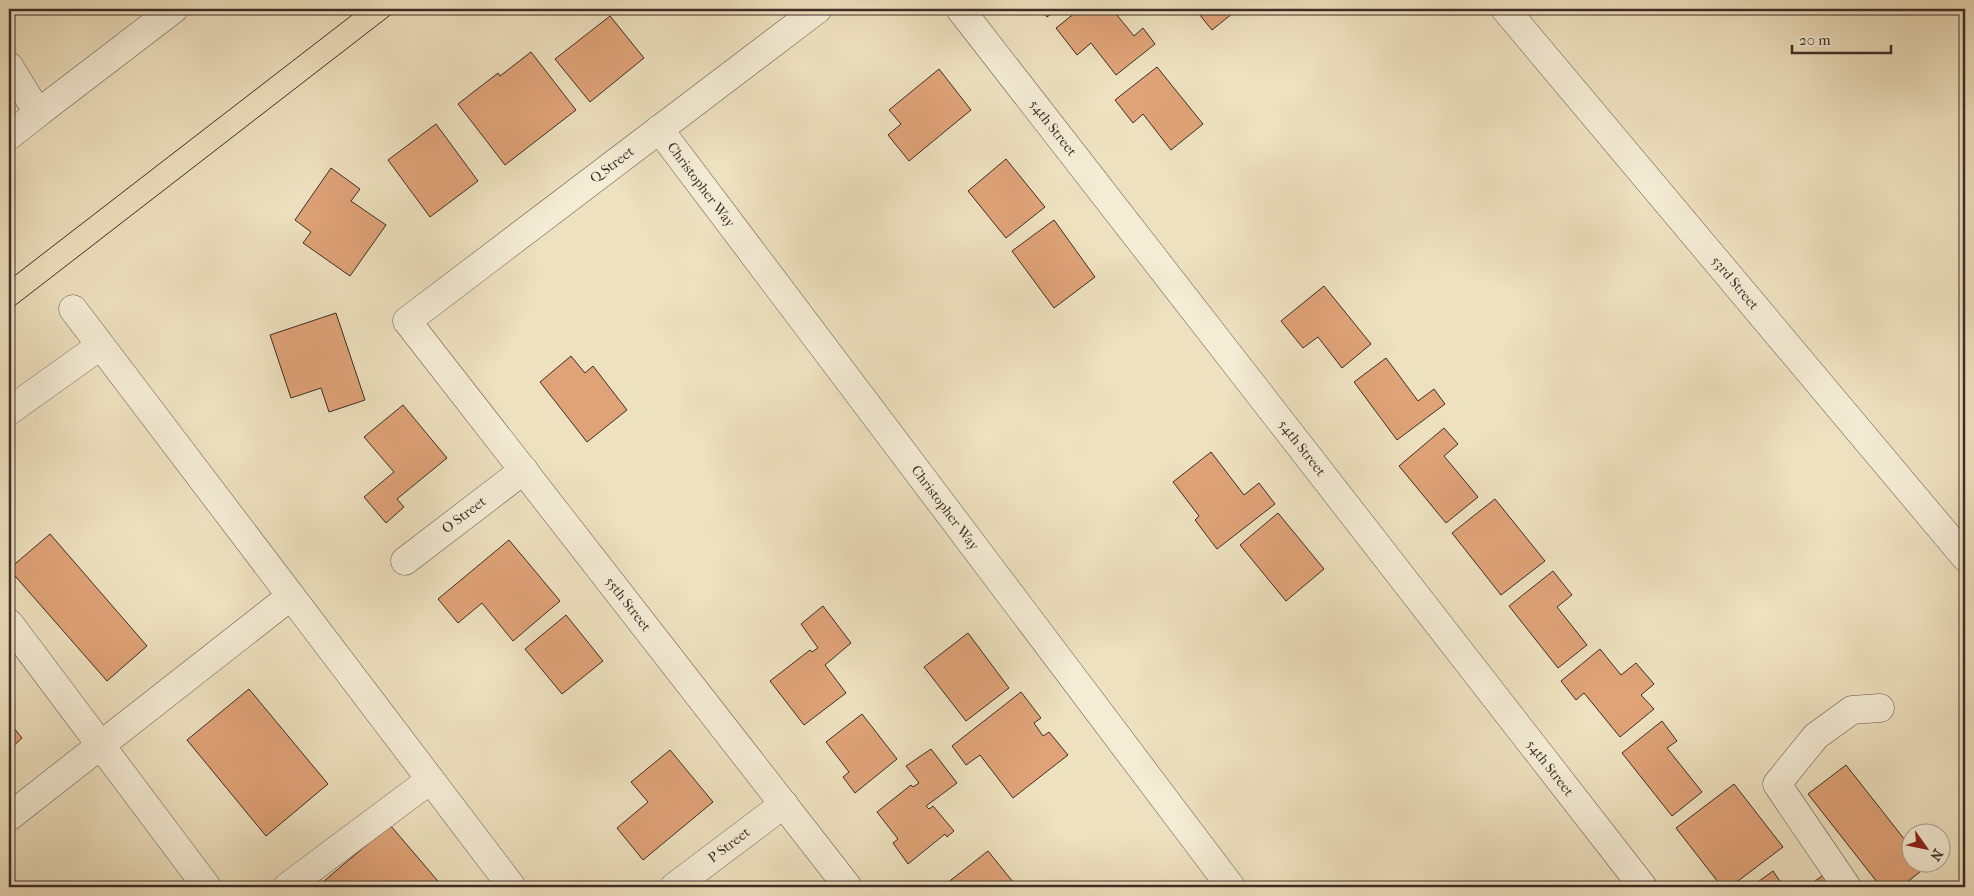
<svg xmlns="http://www.w3.org/2000/svg" width="1974" height="896" font-family="'IM FELL French Canon',serif">
<rect width="100%" height="100%" fill="#eee1bf"/>
<filter id="stains"><feTurbulence type="fractalNoise" baseFrequency=".004" numOctaves="4"/><feColorMatrix values="0 0 0 0 .2 0 0 0 0 .09 0 0 0 0 .02 0 0 0 .5 -.17"/></filter>
<radialGradient id="worn" r=".72"><stop offset=".6" stop-color="#630" stop-opacity="0"/><stop offset="1" stop-color="#630" stop-opacity=".3"/></radialGradient>
<g fill="#e0a378" stroke="#3d2d27">
<path d="M 1041,9 L 1058,9 L 1047,17 Z"/>
<path d="M 1080,9 L 1112,9 L 1134,36 L 1143,28 L 1155,44 L 1116,75 L 1091,43 L 1077,55 L 1056,28 Z"/>
<path d="M 1195,9 L 1238,9 L 1212,30 Z"/>
<path d="M 610,16 L 644,58 L 590,102 L 555,59 Z"/>
<path d="M 531,52 L 576,110 L 505,165 L 458,104 L 498,73 L 500,76 Z"/>
<path d="M 1157,67 L 1203,124 L 1171,150 L 1143,114 L 1133,123 L 1115,100 Z"/>
<path d="M 939,69 L 971,110 L 909,161 L 888,135 L 901,124 L 889,110 Z"/>
<path d="M 436,124 L 478,181 L 430,217 L 388,160 Z"/>
<path d="M 1006,159 L 1045,207 L 1006,238 L 968,191 Z"/>
<path d="M 331,168 L 360,189 L 351,201 L 386,225 L 350,276 L 303,243 L 311,232 L 295,220 Z"/>
<path d="M 1054,220 L 1095,277 L 1054,308 L 1012,251 Z"/>
<path d="M 1324,286 L 1371,344 L 1342,368 L 1318,337 L 1303,348 L 1281,321 Z"/>
<path d="M 336,313 L 365,400 L 329,412 L 321,388 L 291,398 L 270,335 Z"/>
<path d="M 571,356 L 585,373 L 593,366 L 627,410 L 587,442 L 540,382 Z"/>
<path d="M 1386,358 L 1418,401 L 1434,389 L 1445,404 L 1397,440 L 1354,382 Z"/>
<path d="M 403,405 L 447,458 L 397,499 L 404,507 L 386,523 L 364,497 L 394,472 L 364,437 Z"/>
<path d="M 1444,428 L 1458,444 L 1444,456 L 1478,497 L 1446,523 L 1399,466 Z"/>
<path d="M 1211,452 L 1244,495 L 1259,483 L 1275,504 L 1217,549 L 1195,520 L 1199,516 L 1173,482 Z"/>
<path d="M 1495,499 L 1545,561 L 1501,595 L 1452,533 Z"/>
<path d="M 1278,513 L 1324,569 L 1286,601 L 1240,545 Z"/>
<path d="M 50,534 L 147,646 L 107,681 L 9,569 Z"/>
<path d="M 509,540 L 560,601 L 513,641 L 482,603 L 458,623 L 438,599 Z"/>
<path d="M 1553,571 L 1572,595 L 1557,607 L 1587,645 L 1558,668 L 1509,606 Z"/>
<path d="M 823,606 L 851,643 L 825,665 L 846,693 L 804,725 L 770,681 L 810,650 L 812,652 L 818,648 L 801,624 Z"/>
<path d="M 566,615 L 603,661 L 562,694 L 525,649 Z"/>
<path d="M 968,633 L 1009,688 L 966,721 L 924,667 Z"/>
<path d="M 1600,649 L 1621,675 L 1636,663 L 1654,684 L 1641,695 L 1654,709 L 1620,737 L 1584,693 L 1576,700 L 1561,681 Z"/>
<path d="M 249,689 L 328,784 L 266,836 L 187,740 Z"/>
<path d="M 1021,692 L 1041,718 L 1034,723 L 1043,736 L 1049,732 L 1068,755 L 1013,798 L 980,755 L 966,765 L 952,746 Z"/>
<path d="M 862,714 L 897,759 L 855,793 L 843,777 L 849,772 L 826,742 Z"/>
<path d="M 1662,721 L 1677,741 L 1667,748 L 1702,792 L 1672,816 L 1622,753 Z"/>
<path d="M 9,722 L 22,738 L 9,750 Z"/>
<path d="M 931,749 L 957,783 L 926,806 L 929,809 L 933,806 L 954,831 L 947,837 L 945,834 L 908,864 L 893,843 L 898,839 L 877,812 L 911,785 L 913,787 L 919,783 L 906,766 Z"/>
<path d="M 670,750 L 713,802 L 643,860 L 617,828 L 648,802 L 631,782 Z"/>
<path d="M 1846,765 L 1912,849 L 1912,864 L 1923,864 L 1926,867 L 1901,887 L 1881,887 L 1808,794 Z"/>
<path d="M 1734,784 L 1783,847 L 1730,887 L 1722,887 L 1676,828 Z"/>
<path d="M 390,825 L 443,887 L 317,887 Z"/>
<path d="M 988,851 L 1017,887 L 942,887 Z"/>
<path d="M 1773,871 L 1784,887 L 1751,887 Z"/>
<path d="M 1826,873 L 1837,887 L 1807,887 Z"/>
</g>
<g fill="none" stroke-linecap="round" stroke-linejoin="round">
<defs>
<g id="minor">
<path d="M 818,9 L 407,321 L 848,887"/>
<path d="M 960,9 L 1643,887"/>
<path d="M 1505,9 L 1965,557"/>
<path d="M 9,66 L 38,113 L 9,136"/>
<path d="M 38,113 L 174,9"/>
<path d="M 659,129 L 1231,887"/>
<path d="M 73,309 L 512,887"/>
<path d="M 9,411 L 100,346"/>
<path d="M 405,561 L 524,470"/>
<path d="M 9,623 L 207,887"/>
<path d="M 9,817 L 291,596"/>
<path d="M 287,887 L 430,780"/>
<path d="M 674,887 L 784,804"/>
<path d="M 1847,887 L 1777,784 L 1816,736 L 1852,710 L 1880,708"/>
</g>
</defs>
<use href="#minor" stroke="#695a4d" stroke-width="29"/>
<use href="#minor" stroke="#f4ecd5" stroke-width="28"/>
<g stroke="#3d2d27" stroke-width="1">
<path d="M 9,280 L 360,9"/>
<path d="M 9,310 L 398,9"/>
</g>
</g>
<g text-anchor="middle" dominant-baseline="central" stroke-width="4" stroke-linejoin="round" paint-order="stroke">
<g font-size="14" fill="#3d2d27" stroke="#f4ecd5">
<text transform="translate(1053 128) rotate(52)">54th Street</text>
<text transform="translate(612 165) rotate(-37)">Q Street</text>
<text transform="translate(701 185) rotate(53)">Christopher Way</text>
<text transform="translate(1735 283) rotate(50)">53rd Street</text>
<text transform="translate(1302 448) rotate(52)">54th Street</text>
<text transform="translate(945 508) rotate(53)">Christopher Way</text>
<text transform="translate(464 515) rotate(-37)">O Street</text>
<text transform="translate(628 604) rotate(52)">55th Street</text>
<text transform="translate(1550 768) rotate(52)">54th Street</text>
<text transform="translate(729 845) rotate(-37)">P Street</text>
</g>
</g>
<rect width="1974" height="896" fill="none" stroke="#eee1bf" stroke-width="30"/>
<rect x="10" y="10" width="1954" height="876" fill="none" stroke="#3d2d27" stroke-width="2.5"/>
<rect x="15" y="15" width="1944" height="866" fill="none" stroke="#3d2d27"/>
<g transform="translate(1926 848) rotate(123)"><circle r="24" fill="#f4ecd5" stroke="#aba08f"/>
<path d="M0-4L9 19L0 12L-9 19Z" fill="#8f2418"/>
<text y="-8" font-size="14" font-weight="bold" text-anchor="middle" fill="#3d2d27">N</text>
</g>
<path d="M1792 45v8h99v-8" fill="none" stroke="#3d2d27" stroke-width="2.5"/>
<text x="1799" y="45" font-size="15" fill="#3d2d27" stroke="#f4ecd5" stroke-width="4" paint-order="stroke">20 m</text>
<rect width="100%" height="100%" filter="url(#stains)"/>
<rect width="100%" height="100%" fill="url(#worn)"/>
</svg>
